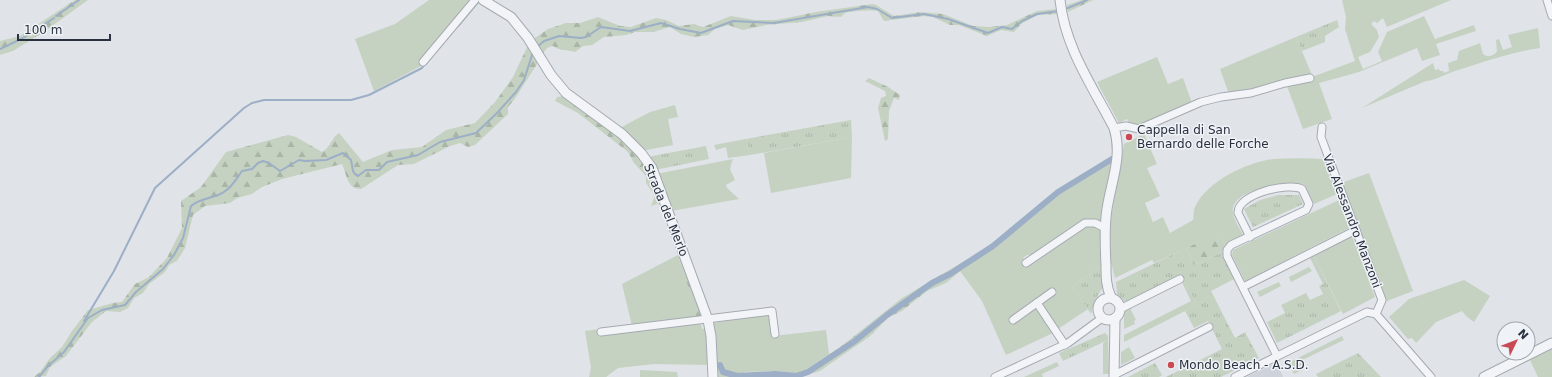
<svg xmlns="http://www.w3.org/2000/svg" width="1552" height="377" font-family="'DejaVu Sans',sans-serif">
<defs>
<pattern id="grass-tufts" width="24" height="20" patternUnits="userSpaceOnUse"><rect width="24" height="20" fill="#c5d2c1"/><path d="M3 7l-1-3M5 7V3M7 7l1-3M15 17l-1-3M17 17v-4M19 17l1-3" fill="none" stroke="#a9b5a7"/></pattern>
<pattern id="forest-firs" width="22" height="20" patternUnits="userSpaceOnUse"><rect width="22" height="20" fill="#c5d2c1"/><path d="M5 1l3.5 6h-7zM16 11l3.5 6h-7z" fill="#a9b5a7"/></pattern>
</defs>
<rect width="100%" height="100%" fill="#e0e3e8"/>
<path fill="#ced2da" d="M 1277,362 L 1283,377 L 1247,377 Z"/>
<g fill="url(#grass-tufts)">
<path d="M 1337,20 L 1339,27 L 1325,36 L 1325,42 L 1302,51 L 1296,37 Z"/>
<path d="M 851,120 L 852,137 L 750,155 L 746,139 Z"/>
<path d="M 706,146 L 709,159 L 655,170 L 647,157 Z"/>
<path d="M 1278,195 L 1299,195 L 1303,204 L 1253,227 L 1244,209 L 1260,200 Z"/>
<path d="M 1186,248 L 1194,265 L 1222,252 L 1236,278 L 1211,291 L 1235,338 L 1245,332 L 1259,358 L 1221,377 L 1166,377 L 1222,349 L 1208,321 L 1194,328 L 1185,311 L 1197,305 L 1182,276 L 1127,303 L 1117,294 L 1116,282 Z"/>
<path d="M 1314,256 L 1341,311 L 1277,343 L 1267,322 L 1285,313 L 1281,305 L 1306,293 L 1310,300 L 1323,294 L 1319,286 L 1323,284 L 1310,258 Z"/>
<path d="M 1103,265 L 1104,285 L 1095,300 L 1091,314 L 1072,286 Z"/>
<path d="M 1105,333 L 1108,336 L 1108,340 L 1063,361 L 1059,353 Z"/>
<path d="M 1358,353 L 1381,377 L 1318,377 L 1316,374 Z"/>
<path d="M 1155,363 L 1162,375 L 1159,377 L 1128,377 Z"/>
</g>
<g fill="url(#forest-firs)">
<path d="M 75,0 L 88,0 L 45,31 L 13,51 L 0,55 L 0,41 L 20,36 Z"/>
<path d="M 1082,0 L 1093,0 L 1068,12 L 1067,5 Z"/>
<path d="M 872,4 L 876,5 L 894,16 L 920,12 L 943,14 L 973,26 L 990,27 L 1007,25 L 1037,11 L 1057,9 L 1058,14 L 1038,15 L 1021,24 L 1014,32 L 1001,30 L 987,36 L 959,25 L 950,25 L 933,17 L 923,16 L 884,21 L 878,11 C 875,10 849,11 846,13 C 844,13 843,15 841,17 L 828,16 L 802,22 L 766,25 L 743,30 L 728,25 L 715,29 L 708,35 L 694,37 L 681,34 L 670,27 L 653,32 L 635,32 L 626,35 L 604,37 L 592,45 L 583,46 L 575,52 C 567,49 561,52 553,46 C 546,47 545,50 542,56 L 532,40 L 548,29 L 566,23 L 580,23 L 598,17 L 620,26 L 631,27 L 656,18 L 666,20 L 679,26 L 694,24 L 703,27 L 731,16 L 755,20 L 776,20 L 816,12 Z"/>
<path d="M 529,43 L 539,61 L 514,100 L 508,107 L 508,114 L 475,145 L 468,147 L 460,143 L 450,146 L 414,164 L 398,165 L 361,189 C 347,189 347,175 342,164 L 282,179 L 262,187 L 252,194 L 237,198 L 230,203 L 205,206 L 193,215 L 185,248 L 177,261 L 169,265 L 165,272 L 149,284 L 143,293 L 134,298 L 128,308 L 120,312 L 106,311 L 92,322 L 66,356 L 50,367 L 46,376 L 34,377 L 40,372 L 50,358 L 62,347 L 72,331 L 88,310 L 113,303 L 122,302 L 135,284 L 149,277 L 167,258 L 182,228 L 181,201 L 201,187 L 226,152 L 288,135 L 296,137 L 322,152 C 330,148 332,137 339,133 L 363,162 L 392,150 L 422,147 L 446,130 L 475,123 L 495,102 L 513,77 Z"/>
<path d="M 869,78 L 888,87 L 900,95 L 899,100 L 894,98 L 889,111 L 888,139 L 885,141 L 878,108 L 881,98 L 886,96 L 885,91 L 865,81 Z"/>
<path d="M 564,96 L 618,133 L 645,161 L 663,202 L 651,206 L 655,196 L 646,183 L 646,176 L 634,163 L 628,152 L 578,113 L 555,101 L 557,97 Z"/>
<path d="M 667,213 L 701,314 L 700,317 L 696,318 Z"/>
<path d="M 1219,232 L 1225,245 L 1222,252 L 1194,265 L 1186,248 Z"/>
<path d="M 993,244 L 946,283 L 927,291 L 902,311 L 889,317 L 869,337 L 840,357 L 820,371 L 810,374 L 799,374 L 839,348 L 902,298 Z"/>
</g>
<g fill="#c5d2c1">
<path d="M 429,0 L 472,0 L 419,63 L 421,66 L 374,91 L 355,39 L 395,24 Z"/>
<path d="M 1342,0 L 1451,0 L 1387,27 L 1383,18 L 1377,23 L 1374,21 L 1371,24 L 1377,30 L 1379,37 L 1370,52 L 1358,57 L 1363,69 L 1382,61 L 1378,52 L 1387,32 L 1424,16 L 1435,39 L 1474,25 L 1476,31 L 1436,44 L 1440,55 L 1422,61 L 1417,48 L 1359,72 L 1319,83 L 1332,119 L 1303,129 L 1287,86 L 1313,80 L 1312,77 L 1355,61 L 1345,29 L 1346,17 Z"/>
<path d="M 1538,28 L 1540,48 C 1511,52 1483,62 1455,71 C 1445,74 1437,80 1426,81 L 1362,108 L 1433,63 L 1435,70 L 1439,69 L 1440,71 L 1443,71 L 1444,73 L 1449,71 L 1448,63 L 1457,60 L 1459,51 L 1480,43 L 1483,54 C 1488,58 1494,56 1497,51 L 1496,40 L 1499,39 L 1503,50 L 1512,47 L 1508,35 Z"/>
<path d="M 1296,37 L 1312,75 L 1253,90 L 1229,94 L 1220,69 Z"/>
<path d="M 1157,57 L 1168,84 L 1183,78 L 1192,103 L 1141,127 L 1130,125 L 1127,119 L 1119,123 L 1097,82 Z"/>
<path d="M 675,105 L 678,117 L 668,119 L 673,145 L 641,151 L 618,129 L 650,112 Z"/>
<path d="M 1144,134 L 1157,164 L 1147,168 L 1160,196 L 1145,203 L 1153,222 L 1163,217 L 1170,233 L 1193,220 C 1194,216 1193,209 1196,205 C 1208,181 1247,162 1274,159 C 1290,158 1307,158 1323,159 L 1337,194 L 1314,204 L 1305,185 C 1288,181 1237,188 1233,208 C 1231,216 1240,229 1244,236 L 1225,245 L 1219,233 L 1154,263 L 1152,260 L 1115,278 L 1111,262 L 1110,224 L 1124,144 Z"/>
<path d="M 852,137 L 851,178 L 771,193 L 764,153 Z"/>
<path d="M 746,139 L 750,155 L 728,158 L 726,147 L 716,150 L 714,145 Z"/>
<path d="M 1114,155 L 1102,224 L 1093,220 L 1083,220 L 1033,256 L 1027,255 L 1023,258 L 1028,264 L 1078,229 L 1091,224 L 1102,229 L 1103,265 L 1072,286 L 1088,309 L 1058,329 L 1041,304 L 1057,293 L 1054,288 L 1011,319 L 1036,308 L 1053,333 L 1006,355 L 982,301 L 960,271 L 1059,190 Z"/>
<path d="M 733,159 C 728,173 731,169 735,180 L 726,185 L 727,188 L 739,199 L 671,211 L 656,174 Z"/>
<path d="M 1369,173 L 1413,291 L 1387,301 L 1384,299 L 1341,183 Z"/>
<path d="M 1339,200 L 1349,228 L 1245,281 L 1232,255 L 1233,250 Z"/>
<path d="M 1352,236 L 1375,297 L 1343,314 L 1314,256 Z"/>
<path d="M 678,255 L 691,295 L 696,318 L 632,326 L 622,284 Z"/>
<path d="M 1309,267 L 1312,271 L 1291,282 L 1289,277 Z"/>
<path d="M 1184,280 L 1197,305 L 1124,342 L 1124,335 L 1191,301 L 1182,282 Z"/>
<path d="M 1464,280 L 1490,296 L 1474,322 L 1466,316 L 1462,311 L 1436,322 L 1416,343 L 1412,338 L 1408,339 L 1389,317 L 1409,299 Z"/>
<path d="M 1279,282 L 1281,286 L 1260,297 L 1257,292 Z"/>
<path d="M 1130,308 L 1136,320 L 1134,321 L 1135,324 L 1124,329 L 1124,311 Z"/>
<path d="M 770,313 L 773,336 L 826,330 L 829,354 L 799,374 L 773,371 L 744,372 L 746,377 L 716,377 L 714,323 Z"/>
<path d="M 701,324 L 702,329 L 707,328 L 708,365 L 654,364 L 618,368 L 606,377 L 589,377 L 591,368 L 585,331 L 600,329 L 601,334 Z"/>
<path d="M 1342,336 L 1344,340 L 1300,361 L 1304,369 L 1294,374 L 1288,363 Z"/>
<path d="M 1108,340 L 1109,374 L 1103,374 L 1103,343 Z"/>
<path d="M 1129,347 L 1135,358 L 1121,365 L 1121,352 Z"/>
<path d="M 1552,349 L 1552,377 L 1538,377 L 1530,360 Z"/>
<path d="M 1057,362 L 1059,366 L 1042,374 L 1043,377 L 1024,377 Z"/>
<path d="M 640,370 L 677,372 L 678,377 L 640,377 Z"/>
</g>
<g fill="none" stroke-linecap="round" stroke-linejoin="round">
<g stroke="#9cafc7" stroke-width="2">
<path d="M 1063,10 L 1087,0"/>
<path d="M 56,16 L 79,0"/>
<path d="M 458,26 L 478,2"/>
<path d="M 537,47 L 544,41 L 559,36 L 581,38 L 586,37 L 601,27 L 630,31 L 661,23 L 680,29 L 701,33 L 733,21 L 774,23 L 868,7 L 877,9 L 892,18 L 924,14 L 948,19 L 988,33 L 1002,27 L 1012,29 L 1022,21 L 1037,14 L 1059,11"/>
<path d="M 0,49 L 23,38 L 54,18"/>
<path d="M 84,321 L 114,271 L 155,188 L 244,108 L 252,103 L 264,100 L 351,100 L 369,95 L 422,68 L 425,64"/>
<path d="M 39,377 L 48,366 L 64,352 L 88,318 L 102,310 L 125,305 L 136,292 L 163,269 L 174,255 L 183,238 L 191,206 C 198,200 207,199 215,196 C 229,192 234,182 242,171 L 252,169 L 258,163 L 263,161 L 269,163 L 280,171 L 299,160 L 305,161 L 326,160 L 343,153 L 351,160 C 353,167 351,173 358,176 L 366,170 L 379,170 L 387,162 L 418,155 L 440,142 L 476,133 L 497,113 L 516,92 L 524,80 L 533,52"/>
</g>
<path stroke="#9cafc7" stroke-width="6" d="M 720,365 L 723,372 L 737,376 L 775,374 L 796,376 L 808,372 L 855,341 L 887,315 L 932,283 L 950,274 L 993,246 L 1058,192 L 1112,159"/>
<defs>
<g id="minor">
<path d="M 1547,0 L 1552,16"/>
<path d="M 423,62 L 475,0"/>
<path d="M 1322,127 L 1321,137 L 1382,300 L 1376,314"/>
<path d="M 1114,128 L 1126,126 L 1139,129 L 1201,102 L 1221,97 L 1251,93 L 1285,83 L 1310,78"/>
<path d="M 1250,237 L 1238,213 C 1237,194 1288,182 1302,189 L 1309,204 L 1306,210 L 1231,245 L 1227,250 L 1227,256 L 1277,356"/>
<path d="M 1026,263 L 1085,223 L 1095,223 L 1105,228"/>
<path d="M 1243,287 L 1356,230"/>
<path d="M 1037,303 L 1065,345"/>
<path d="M 1120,309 L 1180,279"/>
<path d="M 1013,320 L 1052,292"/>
<path d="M 601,332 L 772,311 L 775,334"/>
<path d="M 1114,375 L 1209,327"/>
<path d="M 995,377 L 1068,343 L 1102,318"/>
<path d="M 1235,377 L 1367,312 L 1376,314 L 1431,377"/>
</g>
<g id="tertiary">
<path d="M 483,0 L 511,17 L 528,38 L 551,75 L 566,93 L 622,134 L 641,153 L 652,168 L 708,320 L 711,336 L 713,377"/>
<path d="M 1060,0 C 1065,48 1093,87 1114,128 C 1123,156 1111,182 1107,209 C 1104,227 1105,246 1106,265 C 1106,276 1106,287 1111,297"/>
<circle cx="1109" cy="309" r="11"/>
<path d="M 1114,377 L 1115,318"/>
<path d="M 1484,377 L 1552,343"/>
</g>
</defs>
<use href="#minor" stroke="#a5aab2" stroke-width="9"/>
<use href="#tertiary" stroke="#a5aab2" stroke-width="11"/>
<use href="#minor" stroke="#f3f4f7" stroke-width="7"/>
<use href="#tertiary" stroke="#f3f4f7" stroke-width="9"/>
</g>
<g fill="#c94955" stroke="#eff2f6" stroke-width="1.5">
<circle cx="1129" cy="137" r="4"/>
<circle cx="1171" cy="365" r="4"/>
</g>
<g text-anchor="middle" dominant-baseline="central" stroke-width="3" stroke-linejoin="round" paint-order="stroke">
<g font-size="12" fill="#29303f" stroke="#eff2f6" text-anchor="start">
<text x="1137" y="130">Cappella di San<tspan x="1137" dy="14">Bernardo delle Forche</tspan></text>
<text x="1179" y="365">Mondo Beach - A.S.D.</text>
</g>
<g font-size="12" fill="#29303f" stroke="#eff2f6">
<text transform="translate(666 210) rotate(68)">Strada del Merlo</text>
<text transform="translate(1352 221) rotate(69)">Via Alessandro Manzoni</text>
</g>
</g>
<g transform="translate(1516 341) rotate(47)"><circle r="19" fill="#eff2f6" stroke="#a0a4ad"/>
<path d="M0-3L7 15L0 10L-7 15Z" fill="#c94955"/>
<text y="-6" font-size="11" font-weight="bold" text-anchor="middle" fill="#29303f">N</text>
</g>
<path d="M18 34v6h92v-6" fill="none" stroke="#29303f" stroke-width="2"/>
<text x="24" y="34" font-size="12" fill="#29303f" stroke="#eff2f6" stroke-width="3" paint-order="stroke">100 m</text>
</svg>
